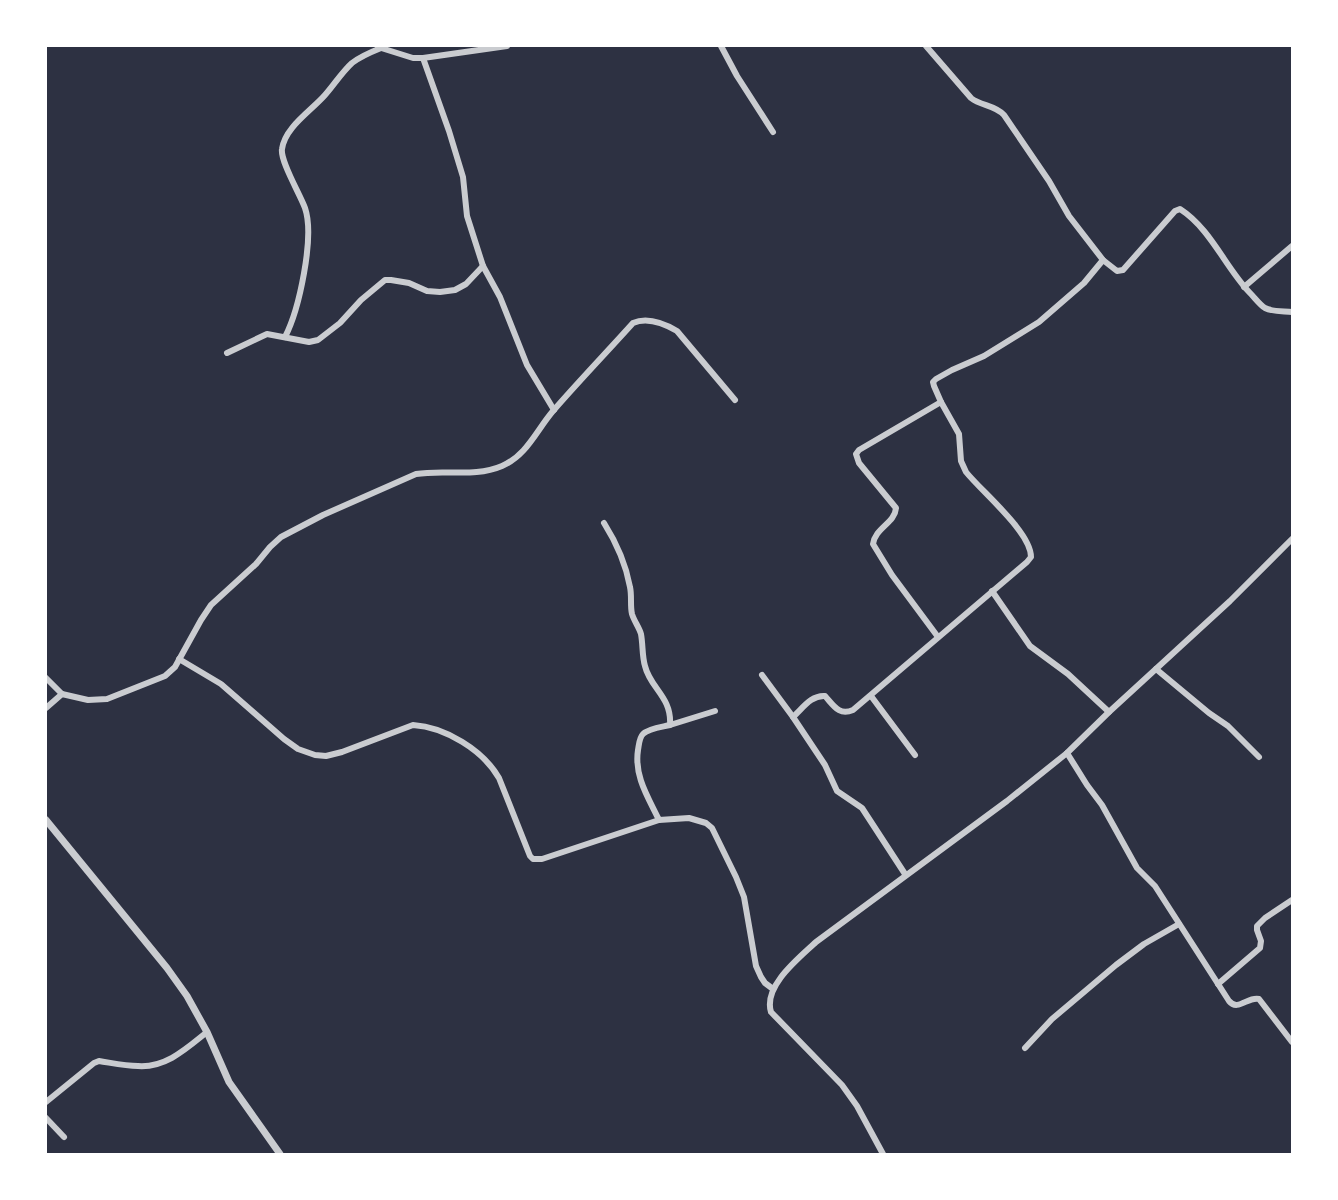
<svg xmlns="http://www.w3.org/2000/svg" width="1338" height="1200" font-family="'Asap Condensed',sans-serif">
<rect width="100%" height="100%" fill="#2d3142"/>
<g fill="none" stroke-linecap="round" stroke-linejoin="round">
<g stroke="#caccd0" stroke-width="6">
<path d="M 721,46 L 737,76 L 773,132"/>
<path d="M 926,46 L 971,98 C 981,106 995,105 1004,115 L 1049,181 L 1069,216 L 1103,260 L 1084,283 L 1039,322 L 984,356 L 952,370 L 936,379 L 933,382 L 934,386 L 941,402 L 859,450 L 856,454 L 859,463 L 896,508 C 895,523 875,528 873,544 L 892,575 L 938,637"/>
<path d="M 378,47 L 413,58 L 423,58 L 507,46"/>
<path d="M 423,58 L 449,131 L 463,177 L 467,216 L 483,266 L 500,297 L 527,365 L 554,410"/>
<path d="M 1103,260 L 1117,271 L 1123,270 L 1175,211 L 1180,209 C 1211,229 1225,267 1250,293 C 1255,298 1260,305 1265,308 C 1273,312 1284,311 1292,312"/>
<path d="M 1244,287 L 1292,246"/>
<path d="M 285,337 C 299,310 315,237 305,208 C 300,194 280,161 282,149 C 285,127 311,111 325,95 C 334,85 342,72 352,63 C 361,56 371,52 381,48"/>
<path d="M 227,353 L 267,334 L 309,342 L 318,340 L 340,323 L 361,300 L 385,280 L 391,280 L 409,283 L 427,291 L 440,292 L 455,290 L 466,284 L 483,266"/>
<path d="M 604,523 C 616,542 626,565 630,587 C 632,596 630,606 632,614 C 634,621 639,627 641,634 C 643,645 642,656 645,666 C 650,688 672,697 670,725 C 662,727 649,728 643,734 C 639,738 639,745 638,750 C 634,776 648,797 659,820 L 689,818 L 706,823 L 712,828 L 736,877 L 744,897 L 756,966 L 761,977 L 765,983 L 773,989"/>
<path d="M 992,591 L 1030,646 L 1068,674 L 1109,712"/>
<path d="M 179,659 L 221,684 L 284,739 L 298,749 L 315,755 L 326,756 L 342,752 L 413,725 C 445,727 483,750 499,778 L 530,856 L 533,859 L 542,859 L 659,820"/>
<path d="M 1156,669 L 1209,713 L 1228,726 L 1259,757"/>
<path d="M 762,675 L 793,717 L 825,765 L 837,791 L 862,808 L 905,874"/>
<path d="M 46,678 L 62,694"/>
<path d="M 871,696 L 915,755"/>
<path d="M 46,708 L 62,694 L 88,700 L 107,699 L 165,676 L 175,667 L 201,620 L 211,605 L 256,564 L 270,547 L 281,537 L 323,515 L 416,474 C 445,469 474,478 502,466 C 527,455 536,431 553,411 C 579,381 606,353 633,323 C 647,317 665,324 677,331 L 735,400"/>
<path d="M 793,717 C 803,708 811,695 825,696 C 834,706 839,716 853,710 L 1027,562 L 1031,557 C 1031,532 982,492 966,472 L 961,461 L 959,434 L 941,402"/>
<path d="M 670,725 L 715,711"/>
<path d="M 1067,753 L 1087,785 L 1102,805 L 1137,868 L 1155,886 L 1229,1001 C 1238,1012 1248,996 1259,999 L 1292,1042"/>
<path d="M 1218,984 L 1260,948 L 1261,941 L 1257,930 L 1257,926 L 1265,918 L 1292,900"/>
<path d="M 1025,1048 L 1052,1019 L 1116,965 L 1144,944 L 1179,924"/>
<path d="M 46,1102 L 94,1063 L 99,1061 C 112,1063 125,1066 138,1066 C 166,1068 187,1048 207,1032"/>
<path d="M 46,1118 L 64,1137"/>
<path d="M 883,1154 L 857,1106 L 842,1085 L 771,1012 C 763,986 799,958 816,942 L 1007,801 L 1067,753 L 1109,712 L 1230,601 L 1292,539"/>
</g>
<path stroke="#caccd0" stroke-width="7" d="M 46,820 L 167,968 L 187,996 L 207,1032 L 229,1082 L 280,1154"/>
</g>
<rect width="1338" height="1200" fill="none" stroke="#ffffff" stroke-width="94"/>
</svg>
